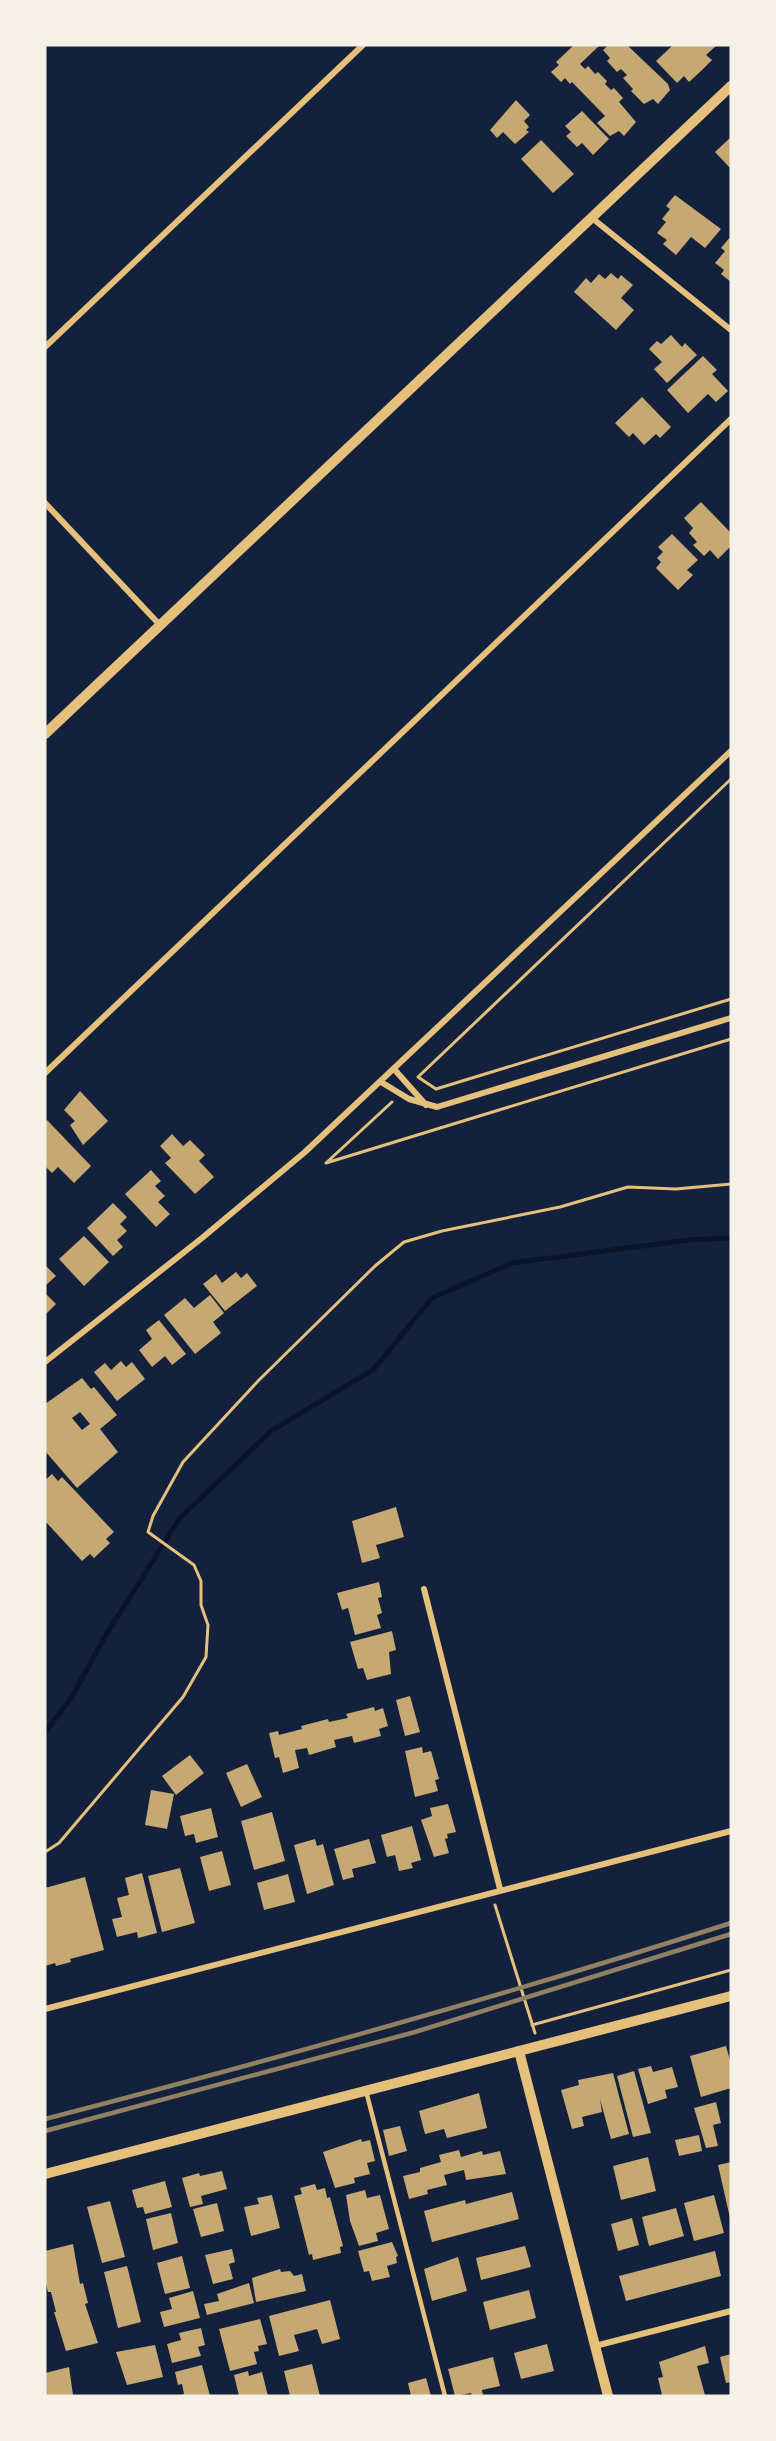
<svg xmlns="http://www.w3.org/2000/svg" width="776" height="2441" font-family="Manrope,sans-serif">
<rect width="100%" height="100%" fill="#14213d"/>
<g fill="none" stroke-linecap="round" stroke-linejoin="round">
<path stroke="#0b132b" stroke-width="5" d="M 45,1733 L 73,1695 L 104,1638 L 180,1518 L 271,1431 L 374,1369 L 432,1298 L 512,1263 L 688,1240 L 731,1238"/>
</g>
<g fill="#c6a872" fill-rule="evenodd">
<path d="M 574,45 L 600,45 L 580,64 L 585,69 L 588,66 L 595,74 L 598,72 L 607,81 L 605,84 L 611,90 L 614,88 L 623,98 L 619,102 L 636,122 L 624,136 L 619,131 L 610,136 L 597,123 L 605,116 L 572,82 L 570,84 L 565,78 L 561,82 L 551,72 L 559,65 L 556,62 Z"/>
<path d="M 608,45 L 627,45 L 668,84 L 670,90 L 658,104 L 653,99 L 644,104 L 631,91 L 633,89 L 623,78 L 627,75 L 621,69 L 617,72 L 607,61 L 610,58 L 603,50 Z"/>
<path d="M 673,45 L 717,45 L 706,55 L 712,60 L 701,71 L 689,82 L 684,76 L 677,83 L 656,61 Z"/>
<path d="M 516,100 L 530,115 L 524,121 L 529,127 L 526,130 L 529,132 L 515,144 L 503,132 L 497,138 L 490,130 Z"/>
<path d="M 582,111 L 609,139 L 593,155 L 582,143 L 577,147 L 566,136 L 571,132 L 565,126 Z"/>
<path d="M 731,137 L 731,169 L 715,152 Z"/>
<path d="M 541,140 L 574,174 L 553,193 L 521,159 Z"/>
<path d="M 675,195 L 721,229 L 705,248 L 691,237 L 676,255 L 663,244 L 667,240 L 657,233 L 666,222 L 662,219 L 670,209 L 666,206 Z"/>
<path d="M 731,236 L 731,282 L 721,274 L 724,270 L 715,263 L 725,251 L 721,248 Z"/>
<path d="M 611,273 L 618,279 L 621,275 L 633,285 L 621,298 L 634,310 L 616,330 L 574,292 L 586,278 L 591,283 L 599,274 L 605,279 Z"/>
<path d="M 671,335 L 682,347 L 685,343 L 697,355 L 667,383 L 654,369 L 662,362 L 649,349 L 657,341 L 661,344 Z"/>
<path d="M 703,356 L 717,370 L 712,374 L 728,391 L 716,402 L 708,394 L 688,413 L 667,390 Z"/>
<path d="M 642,397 L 671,427 L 660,438 L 656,434 L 644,445 L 633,433 L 629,437 L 615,423 Z"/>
<path d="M 701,502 L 731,533 L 731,546 L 718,559 L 710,550 L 704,556 L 693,545 L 697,542 L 689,533 L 693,528 L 684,518 Z"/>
<path d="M 672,534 L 698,560 L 687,570 L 693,575 L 678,590 L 656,568 L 661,562 L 657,558 L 663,552 L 658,547 Z"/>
<path d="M 80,1091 L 108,1121 L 83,1145 L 70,1125 L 75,1121 L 64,1110 Z"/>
<path d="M 47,1120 L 91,1166 L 74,1183 L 58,1167 L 52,1173 L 45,1166 L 45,1123 Z"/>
<path d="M 172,1134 L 183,1146 L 190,1140 L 205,1155 L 199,1161 L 214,1177 L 195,1194 L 165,1163 L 171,1158 L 160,1146 Z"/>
<path d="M 151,1170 L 161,1181 L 155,1186 L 165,1196 L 158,1202 L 170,1214 L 156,1227 L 125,1194 Z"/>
<path d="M 113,1203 L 127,1217 L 120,1224 L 127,1231 L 117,1240 L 123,1247 L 113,1256 L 87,1228 Z"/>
<path d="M 84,1236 L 109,1262 L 84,1286 L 59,1259 Z"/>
<path d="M 45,1265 L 56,1276 L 45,1286 Z"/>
<path d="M 236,1272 L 241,1278 L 247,1273 L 257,1286 L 225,1311 L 203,1284 L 216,1274 L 222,1283 Z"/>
<path d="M 45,1293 L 56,1304 L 45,1315 Z"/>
<path d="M 210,1295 L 224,1313 L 213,1322 L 221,1333 L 195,1354 L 164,1315 L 185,1298 L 194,1308 Z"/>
<path d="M 159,1320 L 186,1354 L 172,1365 L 165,1356 L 152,1367 L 139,1350 L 152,1339 L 146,1330 Z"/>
<path d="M 121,1361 L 126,1367 L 132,1362 L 145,1379 L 117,1401 L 94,1372 L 105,1363 L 111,1370 Z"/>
<path d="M 82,1378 L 91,1389 L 94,1387 L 117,1415 L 100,1429 L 118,1452 L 77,1488 L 45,1451 L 45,1404 ZM 80,1412 L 90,1424 L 82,1430 L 72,1418 Z"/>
<path d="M 52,1474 L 58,1481 L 62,1477 L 114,1532 L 106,1539 L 110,1543 L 94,1558 L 90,1554 L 82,1561 L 45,1521 L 45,1480 Z"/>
<path d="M 396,1507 L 404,1537 L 376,1545 L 380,1558 L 362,1563 L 352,1521 Z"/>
<path d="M 379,1582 L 382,1597 L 378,1598 L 382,1613 L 377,1615 L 381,1628 L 355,1635 L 348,1608 L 342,1610 L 337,1593 Z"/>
<path d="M 392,1631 L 396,1650 L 389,1652 L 391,1674 L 367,1680 L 363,1668 L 358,1669 L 350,1642 Z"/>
<path d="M 410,1696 L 420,1732 L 405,1736 L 396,1700 Z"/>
<path d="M 374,1707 L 375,1711 L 383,1708 L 388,1726 L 379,1729 L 381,1736 L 354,1743 L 352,1736 L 334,1740 L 336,1747 L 309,1755 L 307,1748 L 295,1750 L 299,1768 L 283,1773 L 279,1757 L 275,1758 L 269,1733 L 278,1731 L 279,1735 L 302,1729 L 301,1726 L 328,1719 L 329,1722 L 338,1720 L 348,1718 L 346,1714 Z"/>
<path d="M 422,1747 L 423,1753 L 431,1751 L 439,1779 L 435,1780 L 438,1791 L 415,1797 L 405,1751 Z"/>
<path d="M 190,1755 L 204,1773 L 176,1795 L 162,1776 Z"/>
<path d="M 247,1764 L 262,1797 L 241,1807 L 226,1773 Z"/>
<path d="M 151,1790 L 174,1794 L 167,1829 L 145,1825 Z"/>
<path d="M 448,1804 L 456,1832 L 447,1834 L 448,1838 L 445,1839 L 449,1853 L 434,1857 L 421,1820 L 432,1816 L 430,1808 Z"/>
<path d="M 211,1808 L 218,1837 L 196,1843 L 194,1834 L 185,1836 L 180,1816 Z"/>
<path d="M 272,1812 L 285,1861 L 254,1870 L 241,1821 Z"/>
<path d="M 412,1826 L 421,1860 L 411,1863 L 413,1868 L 399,1871 L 395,1855 L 387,1857 L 381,1835 Z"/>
<path d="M 315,1839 L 317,1846 L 323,1844 L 334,1885 L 307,1894 L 294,1845 Z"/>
<path d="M 369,1839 L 376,1863 L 352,1869 L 354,1877 L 343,1880 L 334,1849 Z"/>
<path d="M 222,1851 L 231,1885 L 209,1891 L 200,1857 Z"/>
<path d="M 180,1868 L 195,1923 L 162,1932 L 148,1876 Z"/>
<path d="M 142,1873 L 157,1933 L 138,1938 L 137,1932 L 117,1937 L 112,1919 L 122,1917 L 117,1898 L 129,1895 L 125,1878 Z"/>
<path d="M 288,1874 L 295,1902 L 264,1910 L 257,1883 Z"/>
<path d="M 85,1877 L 104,1950 L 70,1959 L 71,1962 L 56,1966 L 55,1963 L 45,1966 L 45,1888 Z"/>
<path d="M 726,2046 L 731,2064 L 731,2088 L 701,2097 L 690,2056 Z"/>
<path d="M 651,2066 L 653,2072 L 672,2067 L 678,2087 L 665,2090 L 667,2098 L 648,2104 L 638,2069 Z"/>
<path d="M 634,2071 L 651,2133 L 633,2137 L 617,2076 Z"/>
<path d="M 613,2073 L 629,2134 L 611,2139 L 600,2099 L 602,2112 L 582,2117 L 584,2126 L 572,2129 L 561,2090 L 579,2085 L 578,2080 Z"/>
<path d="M 479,2093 L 487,2128 L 447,2138 L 444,2129 L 425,2134 L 419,2111 Z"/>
<path d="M 716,2102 L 721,2123 L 713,2125 L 718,2146 L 706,2148 L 694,2108 Z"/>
<path d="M 400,2126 L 407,2151 L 389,2156 L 383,2130 Z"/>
<path d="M 699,2135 L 702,2151 L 679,2156 L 675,2140 Z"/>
<path d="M 361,2139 L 362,2142 L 370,2140 L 375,2161 L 367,2163 L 370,2174 L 354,2178 L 355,2183 L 335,2188 L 323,2152 Z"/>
<path d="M 459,2150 L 461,2157 L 482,2151 L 483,2155 L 500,2151 L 506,2174 L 466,2180 L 464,2170 L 444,2175 L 447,2185 L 427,2190 L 428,2194 L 409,2199 L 403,2176 L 420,2172 L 420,2168 L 441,2162 L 439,2155 Z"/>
<path d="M 648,2157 L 656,2191 L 621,2200 L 613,2166 Z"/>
<path d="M 731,2162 L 731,2218 L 730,2218 L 718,2165 Z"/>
<path d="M 222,2171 L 227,2189 L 201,2196 L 203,2204 L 190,2207 L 182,2178 L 199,2173 L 200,2176 Z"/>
<path d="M 165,2181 L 172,2207 L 145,2214 L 143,2207 L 137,2208 L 132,2190 Z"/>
<path d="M 315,2184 L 317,2190 L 325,2188 L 327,2198 L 330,2197 L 343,2246 L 340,2247 L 341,2253 L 313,2260 L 312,2254 L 309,2255 L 294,2196 L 302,2194 L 300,2188 Z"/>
<path d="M 365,2190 L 367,2198 L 380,2195 L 389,2229 L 376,2233 L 378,2241 L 359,2246 L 350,2221 L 346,2195 Z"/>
<path d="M 512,2192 L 519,2219 L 432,2242 L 424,2211 L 465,2200 L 466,2204 Z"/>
<path d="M 272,2195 L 280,2228 L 251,2236 L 244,2207 L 259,2204 L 257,2198 Z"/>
<path d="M 714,2195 L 724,2233 L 694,2241 L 684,2203 Z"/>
<path d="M 110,2201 L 125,2257 L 102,2263 L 87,2207 Z"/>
<path d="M 217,2203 L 224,2231 L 201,2237 L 193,2209 Z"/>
<path d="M 676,2208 L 684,2236 L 649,2246 L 642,2217 Z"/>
<path d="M 171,2213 L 178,2243 L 153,2250 L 146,2219 Z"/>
<path d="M 632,2218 L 639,2245 L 618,2251 L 611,2224 Z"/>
<path d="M 392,2242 L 398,2256 L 396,2257 L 397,2263 L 387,2266 L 390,2277 L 372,2281 L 369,2271 L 364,2272 L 358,2251 Z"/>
<path d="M 73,2244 L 80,2284 L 83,2283 L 88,2303 L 85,2304 L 98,2343 L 66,2351 L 54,2312 L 56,2312 L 51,2292 L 48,2292 L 45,2279 L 45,2251 Z"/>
<path d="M 525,2246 L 531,2267 L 481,2280 L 476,2258 Z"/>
<path d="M 232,2249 L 235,2262 L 229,2264 L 233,2279 L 213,2284 L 205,2255 Z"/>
<path d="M 715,2251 L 721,2276 L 626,2301 L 619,2276 Z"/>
<path d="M 182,2256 L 190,2288 L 165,2294 L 157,2263 Z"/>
<path d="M 458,2257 L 467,2291 L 432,2301 L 424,2269 Z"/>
<path d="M 127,2266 L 141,2322 L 118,2328 L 104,2272 Z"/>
<path d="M 280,2269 L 281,2272 L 290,2271 L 294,2276 L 302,2274 L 306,2291 L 256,2302 L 252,2278 Z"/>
<path d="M 249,2283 L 254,2303 L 207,2315 L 204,2304 L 219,2301 L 217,2294 Z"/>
<path d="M 529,2290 L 536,2318 L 490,2330 L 483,2302 Z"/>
<path d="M 193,2291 L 200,2318 L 164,2327 L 160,2312 L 172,2309 L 169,2298 Z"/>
<path d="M 330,2300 L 340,2339 L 322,2344 L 317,2329 L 294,2335 L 299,2351 L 279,2356 L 269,2316 Z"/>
<path d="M 260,2319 L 267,2344 L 258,2346 L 259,2351 L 254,2352 L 257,2364 L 230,2371 L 219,2329 Z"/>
<path d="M 201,2328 L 205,2345 L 198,2347 L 201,2356 L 172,2363 L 167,2344 L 181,2340 L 179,2333 Z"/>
<path d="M 547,2344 L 554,2371 L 521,2379 L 514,2353 Z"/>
<path d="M 155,2345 L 163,2377 L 127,2385 L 116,2352 Z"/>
<path d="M 705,2346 L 709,2363 L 697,2366 L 705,2395 L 662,2395 L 658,2378 L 663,2377 L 659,2362 Z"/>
<path d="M 731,2354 L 731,2382 L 726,2383 L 720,2357 Z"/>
<path d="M 493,2357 L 500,2386 L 482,2390 L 483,2395 L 480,2396 L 472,2396 L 471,2393 L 455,2396 L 448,2369 Z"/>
<path d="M 312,2364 L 320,2396 L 290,2396 L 284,2371 Z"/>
<path d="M 202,2365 L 210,2396 L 179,2396 L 184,2394 L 182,2384 L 178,2385 L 175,2372 Z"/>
<path d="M 69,2367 L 73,2395 L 45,2396 L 45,2373 Z"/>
<path d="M 248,2371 L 249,2376 L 262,2372 L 268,2396 L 239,2396 L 234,2375 Z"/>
<path d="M 426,2378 L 431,2396 L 411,2396 L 408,2383 Z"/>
</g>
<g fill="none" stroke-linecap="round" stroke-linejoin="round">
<g stroke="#e5c07b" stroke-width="3">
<path d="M 731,779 L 418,1077 L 436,1089 L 731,999"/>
<path d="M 392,1102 L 326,1163 L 731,1039"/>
<path d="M 45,1852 L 59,1843 L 183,1697 L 206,1657 L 208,1625 L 201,1605 L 201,1581 L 194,1565 L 148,1532 L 153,1516 L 183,1462 L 259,1380 L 375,1266 L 404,1242 L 442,1231 L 560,1207 L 628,1187 L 676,1189 L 731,1184"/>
<path d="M 495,1905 L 535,2033"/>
<path d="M 532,2025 L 731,1970"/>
</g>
<path stroke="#e5c07b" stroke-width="4.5" d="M 366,2091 L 445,2396"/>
<g stroke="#e5c07b" stroke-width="6">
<path d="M 592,218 L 731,330"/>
<path d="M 45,347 L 363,45"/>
<path d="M 45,503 L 159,624"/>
<path d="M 394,1069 L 426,1105"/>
<path d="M 45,1073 L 731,419"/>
<path d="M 381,1082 L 409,1099 L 437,1107 L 731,1018"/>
<path d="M 45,1362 L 202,1238 L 305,1152 L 731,751"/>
<path d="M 424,1589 L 500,1889"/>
<path d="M 45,2009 L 731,1831"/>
<path d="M 595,2346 L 731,2311"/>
</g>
<g stroke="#e5c07b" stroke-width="10">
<path d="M 45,734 L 731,86"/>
<path d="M 519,2051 L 608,2396"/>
<path d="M 45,2174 L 731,1996"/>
</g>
<g stroke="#918062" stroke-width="4.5">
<path d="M 45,2119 C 276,2059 504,1996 731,1923"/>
<path d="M 45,2131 L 415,2032 L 731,1934"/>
</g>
</g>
<rect width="776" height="2441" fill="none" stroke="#f6f1e7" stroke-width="93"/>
</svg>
